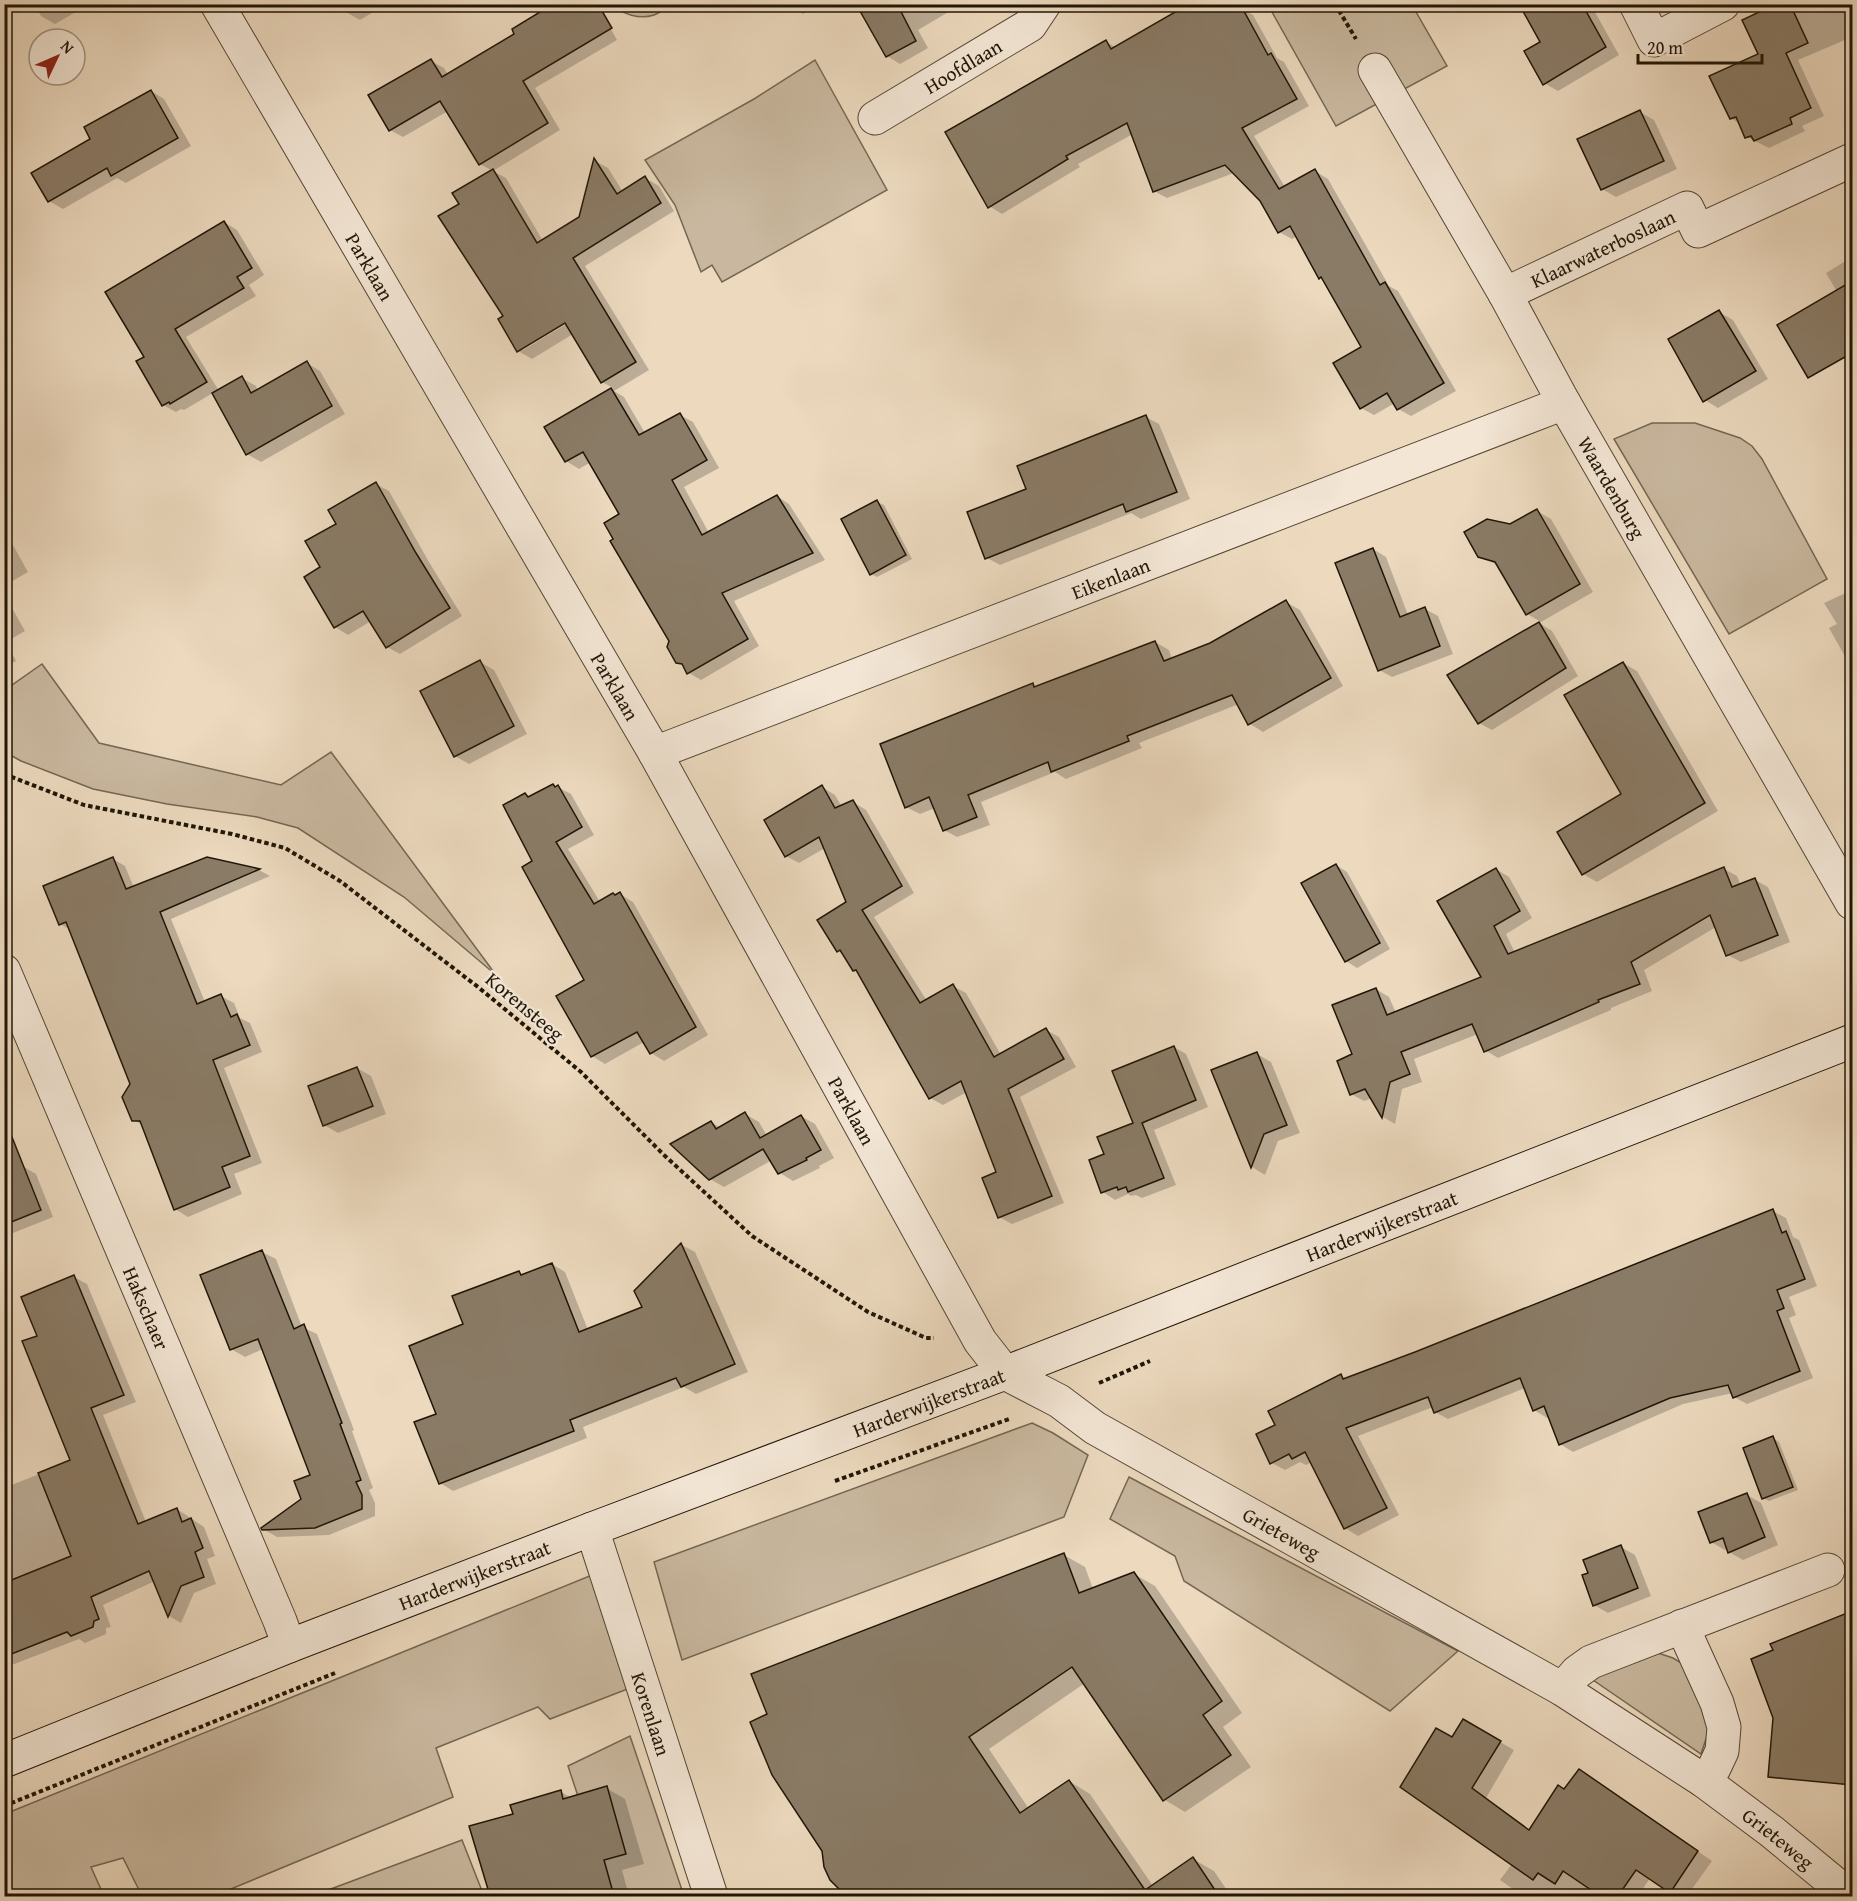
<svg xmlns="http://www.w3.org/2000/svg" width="1857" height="1901" font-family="'Gentium Book Plus',serif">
<rect width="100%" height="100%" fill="#ecd9be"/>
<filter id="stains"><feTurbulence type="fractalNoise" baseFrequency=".00333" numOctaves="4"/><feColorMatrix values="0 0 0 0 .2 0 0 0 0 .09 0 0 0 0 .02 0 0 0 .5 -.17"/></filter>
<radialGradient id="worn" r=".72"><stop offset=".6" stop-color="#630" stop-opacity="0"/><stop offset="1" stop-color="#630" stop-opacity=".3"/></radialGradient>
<g fill="#c9b89f" stroke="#746753" stroke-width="1.5">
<path d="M 612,5 L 671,5 C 666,8 660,13 654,15 C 639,20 623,14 612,5 Z"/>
<path d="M 1268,5 L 1412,5 L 1447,66 L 1336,126 Z"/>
<path d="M 815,60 L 887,190 L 722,282 L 712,265 L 701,272 L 675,205 L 645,160 L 754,99 Z"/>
<path d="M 1652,423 L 1695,423 L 1740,438 L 1752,446 L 1762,459 L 1827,579 L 1729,634 L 1614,439 Z"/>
<path d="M 42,664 L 99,743 L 281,785 L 331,752 L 496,975 L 404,897 L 298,828 L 257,817 L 167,804 L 93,789 L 21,761 L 5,752 L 5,690 Z"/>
<path d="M 1032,1423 L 1053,1433 L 1088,1455 L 1064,1517 L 682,1660 L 654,1562 Z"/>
<path d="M 1129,1477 L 1458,1651 L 1390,1711 L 1184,1581 L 1175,1556 L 1110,1519 Z"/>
<path d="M 592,1575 L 630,1688 L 550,1719 L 538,1707 L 436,1748 L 453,1797 L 214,1896 L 142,1896 L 123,1858 L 91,1867 L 104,1896 L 5,1896 L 5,1814 Z"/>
<path d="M 1655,1652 L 1673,1658 L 1683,1664 L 1709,1719 L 1707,1736 L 1701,1754 L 1593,1680 L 1594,1676 Z"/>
<path d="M 630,1736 L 684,1896 L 611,1896 L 568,1766 Z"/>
<path d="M 462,1840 L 484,1896 L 312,1896 Z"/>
</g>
<g fill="#0003" fill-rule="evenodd">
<path d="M 34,4 L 82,4 L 83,8 L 55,24 L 41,16 Z"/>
<path d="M 342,4 L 387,4 L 360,20 L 346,12 Z"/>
<path d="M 597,4 L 617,40 L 535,88 L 560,130 L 493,171 L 506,178 L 543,241 L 580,218 L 595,161 L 608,168 L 623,192 L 645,178 L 659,186 L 674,211 L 585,266 L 649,370 L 614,391 L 624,397 L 645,433 L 680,415 L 693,422 L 719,468 L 684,487 L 709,533 L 777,496 L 789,504 L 825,560 L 734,601 L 759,646 L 701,680 L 689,673 L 685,666 L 677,661 L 670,641 L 615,539 L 621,515 L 591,462 L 579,469 L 566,461 L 546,427 L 613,388 L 602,382 L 573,334 L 532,359 L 518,351 L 500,319 L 505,316 L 461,204 L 493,171 L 480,164 L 448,111 L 403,137 L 390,130 L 431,61 L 444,68 L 448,75 ZM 571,318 L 573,320 L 523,350 L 523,347 Z"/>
<path d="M 789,4 L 820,4 L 803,14 Z"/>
<path d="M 858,4 L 962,4 L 918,30 L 928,48 L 900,64 L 887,56 Z"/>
<path d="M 1521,4 L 1587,4 L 1589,9 L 1595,12 L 1619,55 L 1558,91 L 1544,83 L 1542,42 Z"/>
<path d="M 1772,4 L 1852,4 L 1852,37 L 1798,60 L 1824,116 L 1802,126 L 1805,131 L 1769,148 L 1747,137 L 1740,124 L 1731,118 L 1760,54 L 1773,7 Z"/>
<path d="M 1241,8 L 1253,15 L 1277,58 L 1284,62 L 1309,106 L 1254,136 L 1285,187 L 1315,171 L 1328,179 L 1389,286 L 1398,291 L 1456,391 L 1411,416 L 1398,409 L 1395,403 L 1374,415 L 1361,408 L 1363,348 L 1325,280 L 1320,277 L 1297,236 L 1292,239 L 1279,232 L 1261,201 L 1234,173 L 1167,198 L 1154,191 L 1133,134 L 1078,164 L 1080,167 L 1002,214 L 989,206 L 1106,42 L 1117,48 Z"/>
<path d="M 151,91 L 164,99 L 191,146 L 126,183 L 117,178 L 63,209 L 49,201 L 92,140 Z"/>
<path d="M 1640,112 L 1654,120 L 1677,169 L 1616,197 L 1602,189 Z"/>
<path d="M 224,222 L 237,230 L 264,275 L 249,285 L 256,296 L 186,337 L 219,391 L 242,378 L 256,386 L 258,391 L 307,363 L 320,371 L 345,414 L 261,462 L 247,454 L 213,393 L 184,410 L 181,409 L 176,412 L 163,405 L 146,358 Z"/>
<path d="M 1852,257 L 1852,337 L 1809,362 L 1837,292 L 1826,273 Z"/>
<path d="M 1719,312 L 1733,320 L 1768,379 L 1718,408 L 1705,400 Z"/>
<path d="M 1146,417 L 1159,424 L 1190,499 L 1141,519 L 1131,513 L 1000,565 L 987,558 L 1028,489 Z"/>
<path d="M 376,484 L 389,491 L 429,562 L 462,616 L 400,654 L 387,647 L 371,621 L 348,635 L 335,627 L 322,568 L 338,524 Z"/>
<path d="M 4,490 L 13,506 L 4,511 Z"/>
<path d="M 877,502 L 884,505 L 912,559 L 877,577 L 871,574 Z"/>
<path d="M 1537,511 L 1551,519 L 1593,592 L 1541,622 L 1527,614 L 1499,566 L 1479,555 L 1510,526 Z"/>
<path d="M 4,529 L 28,572 L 4,586 Z"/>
<path d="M 1373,549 L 1386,557 L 1408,615 L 1425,609 L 1438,616 L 1453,654 L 1392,677 L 1379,670 Z"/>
<path d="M 1852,590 L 1852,669 L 1829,628 L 1837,624 L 1824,603 Z"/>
<path d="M 4,594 L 25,631 L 6,642 L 10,649 L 4,652 Z"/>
<path d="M 1286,602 L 1300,610 L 1343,686 L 1263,732 L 1250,724 L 1239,704 L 1139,743 L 1142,748 L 1066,779 L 1055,772 L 981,802 L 990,825 L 957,837 L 944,830 L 935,808 L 920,814 L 906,807 L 1033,685 L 1037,687 L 1155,642 L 1169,650 L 1172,659 L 1211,645 Z"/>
<path d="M 1539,623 L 1552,631 L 1578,676 L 1492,730 L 1479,723 Z"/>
<path d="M 11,652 L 16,661 L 4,667 L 4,656 Z"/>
<path d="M 480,662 L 494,670 L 527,734 L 469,764 L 455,756 Z"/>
<path d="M 1623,663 L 1637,671 L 1718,811 L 1597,882 L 1583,874 L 1623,795 Z"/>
<path d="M 553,785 L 571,794 L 594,835 L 568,849 L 600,902 L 620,894 L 633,902 L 708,1035 L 664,1061 L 651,1053 L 644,1042 L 605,1064 L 592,1056 L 586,980 L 534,862 L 525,794 L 531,798 Z"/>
<path d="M 822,787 L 835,795 L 842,807 L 853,802 L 866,810 L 914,893 L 874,917 L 927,1001 L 953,986 L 966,993 L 1001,1055 L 1046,1030 L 1059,1037 L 1076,1067 L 1020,1097 L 1064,1203 L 1012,1224 L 999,1217 L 998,1173 L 967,1092 L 943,1105 L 930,1098 L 860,974 L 854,970 L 845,955 L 838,951 L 848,903 L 825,848 L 799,863 L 786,856 Z"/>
<path d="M 207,858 L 259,870 L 270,876 L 171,919 L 205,1002 L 221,996 L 234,1003 L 240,1018 L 250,1023 L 262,1052 L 224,1068 L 262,1163 L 234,1174 L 242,1194 L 188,1217 L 175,1209 L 143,1125 L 133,1120 L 132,1085 L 71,930 L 60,924 L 113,859 L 125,866 L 134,888 Z"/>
<path d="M 1336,865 L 1347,872 L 1390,949 L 1357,968 L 1346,961 L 1303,884 Z"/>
<path d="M 1496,869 L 1509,877 L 1532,918 L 1506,934 L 1515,953 L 1724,869 L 1737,876 L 1741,886 L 1755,880 L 1768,887 L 1790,942 L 1741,962 L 1728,955 L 1716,927 L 1644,970 L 1652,991 L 1611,1008 L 1611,1010 L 1498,1058 L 1485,1050 L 1478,1034 L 1414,1059 L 1422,1082 L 1402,1089 L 1395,1124 L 1383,1117 L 1372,1098 L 1364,1101 L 1351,1094 L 1354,1055 L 1376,989 L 1389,997 L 1396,1013 L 1483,977 Z"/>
<path d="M 1174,1047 L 1186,1054 L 1208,1107 L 1154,1130 L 1176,1185 L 1142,1198 L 1136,1195 L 1131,1196 L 1128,1194 L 1115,1200 L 1103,1192 L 1105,1155 L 1135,1124 Z"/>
<path d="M 1257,1054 L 1271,1062 L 1300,1133 L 1278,1141 L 1265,1175 L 1252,1167 L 1213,1070 Z"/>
<path d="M 357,1068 L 371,1076 L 386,1114 L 338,1133 L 324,1125 Z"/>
<path d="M 4,1094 L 11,1111 L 4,1114 Z"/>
<path d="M 745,1114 L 759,1122 L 767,1136 L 801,1116 L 815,1124 L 834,1158 L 819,1166 L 820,1168 L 793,1181 L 780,1173 L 772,1160 L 724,1187 L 710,1179 L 711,1122 L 721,1128 Z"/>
<path d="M 4,1148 L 24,1167 L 36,1174 L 53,1217 L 8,1235 L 4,1233 Z"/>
<path d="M 1852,1179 L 1852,1204 L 1844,1182 Z"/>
<path d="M 1773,1211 L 1786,1218 L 1793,1237 L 1799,1240 L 1817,1286 L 1789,1297 L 1796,1315 L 1789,1318 L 1813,1378 L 1747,1404 L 1734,1397 L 1733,1393 L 1683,1404 L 1573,1452 L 1560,1444 L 1550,1417 L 1547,1418 L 1534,1410 L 1525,1388 L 1448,1419 L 1435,1412 L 1433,1407 L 1358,1436 L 1399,1515 L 1358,1536 L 1345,1528 L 1312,1462 L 1306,1465 L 1300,1462 L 1285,1470 L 1272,1463 L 1277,1426 L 1341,1376 L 1347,1379 Z"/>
<path d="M 682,1245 L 695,1252 L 748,1372 L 696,1394 L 684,1387 L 583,1427 L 587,1438 L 453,1491 L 440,1483 L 438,1415 L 465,1325 L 519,1273 L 524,1276 L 552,1264 L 565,1272 L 588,1330 L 644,1308 L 636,1292 Z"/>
<path d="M 262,1252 L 276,1259 L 302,1327 L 317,1334 L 354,1430 L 352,1431 L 373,1488 L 369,1490 L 375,1503 L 375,1516 L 329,1535 L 277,1537 L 263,1529 L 303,1499 L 312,1476 L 263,1349 L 245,1357 L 231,1349 Z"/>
<path d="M 74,1277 L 87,1284 L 136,1402 L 103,1415 L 146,1522 L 177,1509 L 204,1527 L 215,1556 L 207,1559 L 216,1584 L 194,1593 L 181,1623 L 169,1616 L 155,1581 L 103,1605 L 111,1627 L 106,1628 L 106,1634 L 85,1643 L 79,1639 L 4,1668 L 4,1488 L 72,1461 L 39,1337 Z"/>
<path d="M 1773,1438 L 1779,1442 L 1798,1490 L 1769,1501 L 1763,1498 Z"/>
<path d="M 1747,1495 L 1761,1503 L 1778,1545 L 1743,1560 L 1729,1552 L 1728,1549 L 1725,1550 L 1711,1542 Z"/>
<path d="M 1852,1507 L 1852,1531 L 1844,1510 Z"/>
<path d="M 1621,1547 L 1635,1555 L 1651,1596 L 1608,1613 L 1594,1605 L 1590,1574 Z"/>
<path d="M 1064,1555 L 1085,1567 L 1093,1589 L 1134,1574 L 1155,1586 L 1242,1713 L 1223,1727 L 1251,1767 L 1185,1812 L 1165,1800 L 1085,1683 L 989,1749 L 1029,1809 L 1069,1781 L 1090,1794 L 1153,1886 L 1193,1859 L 1214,1871 L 1231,1896 L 853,1896 L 842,1889 Z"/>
<path d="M 1852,1613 L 1852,1763 L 1783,1771 L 1775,1718 L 1775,1651 L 1772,1645 Z"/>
<path d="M 1463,1721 L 1514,1750 L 1486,1798 L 1530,1830 L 1565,1790 L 1593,1779 L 1712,1861 L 1687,1896 L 1679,1896 L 1650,1878 L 1638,1896 L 1523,1896 L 1500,1880 L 1512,1864 L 1402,1786 L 1453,1739 Z"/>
<path d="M 606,1788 L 625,1799 L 644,1864 L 622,1870 L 629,1896 L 497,1896 L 490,1893 L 515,1815 L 561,1792 L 572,1798 Z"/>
</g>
<g fill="#8a7b66" stroke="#201607" stroke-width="1.5">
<path d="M 553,4 L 598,4 L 612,28 L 523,81 L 548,123 L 479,165 L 440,101 L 389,131 L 368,95 L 431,59 L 442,77 L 514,34 L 512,29 Z"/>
<path d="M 856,4 L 897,4 L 916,41 L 886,57 Z"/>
<path d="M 1189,4 L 1240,4 L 1268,55 L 1271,53 L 1297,99 L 1242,128 L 1279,189 L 1315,169 L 1380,285 L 1385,282 L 1444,383 L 1397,410 L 1387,393 L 1360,409 L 1333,363 L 1361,347 L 1321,277 L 1319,279 L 1290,226 L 1278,233 L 1260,201 L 1225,165 L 1153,192 L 1127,123 L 1066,156 L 1068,159 L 988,208 L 945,132 L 1106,40 L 1111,49 Z"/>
<path d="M 1519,4 L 1582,4 L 1606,47 L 1543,85 L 1524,51 L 1540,42 Z"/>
<path d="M 1776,4 L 1790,4 L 1808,43 L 1786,53 L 1811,108 L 1790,118 L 1792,124 L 1754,141 L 1751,136 L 1745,138 L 1736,117 L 1730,119 L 1709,76 L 1758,54 L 1742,20 Z"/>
<path d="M 151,90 L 178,138 L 111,176 L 107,168 L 48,202 L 31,173 L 90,139 L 84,127 Z"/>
<path d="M 1640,110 L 1664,161 L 1601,190 L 1577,139 Z"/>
<path d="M 594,158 L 617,194 L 645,176 L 661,203 L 573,258 L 636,362 L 601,383 L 565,323 L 517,352 L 498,319 L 503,316 L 438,216 L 459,204 L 452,193 L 493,169 L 537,243 L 579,217 Z"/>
<path d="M 224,221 L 252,268 L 237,277 L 244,288 L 175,329 L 207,382 L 170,404 L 169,402 L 162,406 L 136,361 L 144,357 L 105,292 Z"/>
<path d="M 1852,281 L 1852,353 L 1808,378 L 1777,325 Z"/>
<path d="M 1719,310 L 1756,371 L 1703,402 L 1668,339 Z"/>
<path d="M 307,361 L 332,406 L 246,455 L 212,393 L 242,376 L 251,393 Z"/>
<path d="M 611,388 L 639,435 L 680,413 L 707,460 L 672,480 L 702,535 L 777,495 L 813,553 L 722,593 L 748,639 L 687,674 L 682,664 L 676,663 L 667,647 L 669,641 L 610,541 L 613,539 L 604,523 L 619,514 L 583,452 L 565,462 L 544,427 Z"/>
<path d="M 1146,415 L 1177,492 L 1126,512 L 1123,504 L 985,559 L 967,512 L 1026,489 L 1017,466 Z"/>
<path d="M 376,482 L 416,553 L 450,608 L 386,648 L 363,611 L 334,628 L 304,577 L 320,567 L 305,541 L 336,524 L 328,510 Z"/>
<path d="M 877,500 L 906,555 L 870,575 L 841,519 Z"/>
<path d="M 1537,509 L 1580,584 L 1526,615 L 1495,562 L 1478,557 L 1464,532 L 1487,519 L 1510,524 Z"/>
<path d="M 1373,548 L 1400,617 L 1425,607 L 1440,646 L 1378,671 L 1335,563 Z"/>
<path d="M 1286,600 L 1331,678 L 1248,725 L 1232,695 L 1127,736 L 1129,741 L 1051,772 L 1048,762 L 968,795 L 977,817 L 943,831 L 929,797 L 905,808 L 880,744 L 1033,683 L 1034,687 L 1155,641 L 1164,661 L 1210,643 Z"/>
<path d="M 1539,622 L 1566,668 L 1478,724 L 1447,675 Z"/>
<path d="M 480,660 L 514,726 L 454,757 L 420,691 Z"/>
<path d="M 1623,662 L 1705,803 L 1582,875 L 1557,832 L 1621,794 L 1564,695 Z"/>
<path d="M 553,784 L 555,787 L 558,785 L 582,827 L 556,842 L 594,904 L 613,893 L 615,895 L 620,892 L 696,1027 L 650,1054 L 637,1032 L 591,1057 L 556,996 L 584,980 L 522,867 L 532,861 L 503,805 L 525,793 L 528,797 Z"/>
<path d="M 822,785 L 835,808 L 853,800 L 902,886 L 862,910 L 920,1003 L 953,984 L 994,1057 L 1046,1028 L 1064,1059 L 1008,1089 L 1052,1196 L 998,1218 L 982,1178 L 996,1172 L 961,1081 L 929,1099 L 856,970 L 853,971 L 840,950 L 837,952 L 817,920 L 846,902 L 819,837 L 785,857 L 764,820 Z"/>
<path d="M 113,857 L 126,889 L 207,857 L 260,869 L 160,912 L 197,1004 L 221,994 L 231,1017 L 237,1014 L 250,1045 L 213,1060 L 250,1156 L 222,1167 L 230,1187 L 174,1210 L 140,1121 L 132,1121 L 122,1097 L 130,1084 L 66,922 L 59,925 L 43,886 Z"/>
<path d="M 1336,864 L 1380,943 L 1345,962 L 1301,883 Z"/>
<path d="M 1724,867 L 1732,887 L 1755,878 L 1778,935 L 1726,956 L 1710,915 L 1631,962 L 1640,984 L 1598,1000 L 1599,1002 L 1484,1052 L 1472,1024 L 1401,1052 L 1410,1074 L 1390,1082 L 1382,1118 L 1365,1089 L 1350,1095 L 1337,1061 L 1352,1054 L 1332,1005 L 1376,988 L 1387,1015 L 1481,977 L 1437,901 L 1496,868 L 1520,911 L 1494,926 L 1508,954 Z"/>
<path d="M 1174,1046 L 1196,1100 L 1142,1123 L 1164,1178 L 1128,1192 L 1126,1187 L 1118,1190 L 1117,1187 L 1101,1193 L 1089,1160 L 1104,1154 L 1097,1137 L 1133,1123 L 1112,1071 Z"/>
<path d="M 1257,1052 L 1287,1125 L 1264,1134 L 1251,1168 L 1211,1070 Z"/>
<path d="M 357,1067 L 373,1106 L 323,1126 L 308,1086 Z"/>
<path d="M 745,1112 L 760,1138 L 801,1115 L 821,1150 L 806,1158 L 807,1160 L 778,1174 L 763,1149 L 709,1180 L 670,1144 L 711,1121 L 716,1129 Z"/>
<path d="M 4,1122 L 6,1122 L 41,1210 L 4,1225 Z"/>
<path d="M 1773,1209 L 1782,1233 L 1786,1231 L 1805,1279 L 1777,1290 L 1784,1308 L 1777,1311 L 1800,1371 L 1733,1398 L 1728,1385 L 1670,1398 L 1559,1445 L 1544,1406 L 1533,1411 L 1520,1378 L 1434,1413 L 1428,1397 L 1346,1428 L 1387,1508 L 1344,1529 L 1305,1452 L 1292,1459 L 1289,1454 L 1270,1464 L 1256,1434 L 1275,1425 L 1268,1411 L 1341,1374 L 1343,1379 L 1415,1352 Z"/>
<path d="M 681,1243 L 735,1364 L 681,1387 L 676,1378 L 570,1420 L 574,1431 L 439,1484 L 414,1422 L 436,1414 L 409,1346 L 463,1324 L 452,1296 L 519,1271 L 521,1275 L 552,1263 L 579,1332 L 642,1307 L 634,1291 Z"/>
<path d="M 262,1250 L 294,1329 L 304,1324 L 342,1423 L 340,1424 L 361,1480 L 356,1482 L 362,1495 L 362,1509 L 315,1528 L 262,1530 L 261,1528 L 301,1499 L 294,1481 L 310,1475 L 258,1339 L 230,1350 L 200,1275 Z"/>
<path d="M 74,1275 L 124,1395 L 91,1408 L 138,1524 L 177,1508 L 182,1522 L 191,1518 L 203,1548 L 195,1552 L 204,1577 L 181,1586 L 168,1617 L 149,1571 L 91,1597 L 99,1619 L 94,1621 L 93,1627 L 71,1636 L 67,1632 L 4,1657 L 4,1583 L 71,1556 L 38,1473 L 70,1460 L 22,1341 L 37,1336 L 21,1297 Z"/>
<path d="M 1773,1436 L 1793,1487 L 1762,1499 L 1743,1448 Z"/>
<path d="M 1747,1493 L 1765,1537 L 1728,1553 L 1723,1538 L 1710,1543 L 1698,1512 Z"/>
<path d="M 1621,1545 L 1638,1588 L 1593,1606 L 1582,1575 L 1588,1573 L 1583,1560 Z"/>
<path d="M 1064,1553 L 1079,1593 L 1134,1572 L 1222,1701 L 1203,1715 L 1231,1755 L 1163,1801 L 1072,1667 L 969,1737 L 1020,1813 L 1069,1780 L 1145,1890 L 1193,1857 L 1219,1896 L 850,1896 L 841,1891 L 830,1880 L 824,1867 L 822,1851 L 772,1775 L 750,1722 L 767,1714 L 751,1674 Z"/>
<path d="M 1852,1611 L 1852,1785 L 1768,1777 L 1773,1718 L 1751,1659 L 1773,1650 L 1770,1644 Z"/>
<path d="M 1463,1719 L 1501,1741 L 1472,1788 L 1529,1830 L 1558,1785 L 1564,1789 L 1579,1769 L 1698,1851 L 1670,1893 L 1636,1870 L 1618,1896 L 1600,1896 L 1563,1871 L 1555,1884 L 1538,1873 L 1533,1880 L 1400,1787 L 1436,1728 L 1452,1737 Z"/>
<path d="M 607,1786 L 626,1854 L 604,1860 L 614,1896 L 490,1896 L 469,1826 L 513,1814 L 510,1805 L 561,1790 L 563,1799 Z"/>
</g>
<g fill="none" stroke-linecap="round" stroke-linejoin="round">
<defs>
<g id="street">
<path id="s1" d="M 217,4 L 655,753 L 980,1341 L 1005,1373 L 1059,1401 L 1095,1428 L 1562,1689 L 1704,1781 L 1771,1831 L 1850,1896"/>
<path d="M 1636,4 L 1654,40 L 1723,4"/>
<path id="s2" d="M 1375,70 L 1505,294 L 1564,403 L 1852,903"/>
<path id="s3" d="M 875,118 L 1030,25 L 1044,4"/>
<path id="s4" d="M 1505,294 L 1687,208 L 1698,231 L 1852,160"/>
<path id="s5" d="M 655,753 L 1564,403"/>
<path id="s6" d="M 4,971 L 280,1621 L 289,1646"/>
<path id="s7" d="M 592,1529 L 711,1896"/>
<path d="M 1682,1626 L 1717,1703 L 1724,1727 L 1722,1751 L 1714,1768 L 1704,1781"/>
<path d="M 1562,1689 L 1577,1672 L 1591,1662 L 1828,1570"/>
</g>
<g id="secondary">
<path id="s8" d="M 4,1761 L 289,1646 L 592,1529 L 1005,1373 L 1852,1041"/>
</g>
</defs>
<use href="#street" stroke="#534735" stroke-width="35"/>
<use href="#secondary" stroke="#201607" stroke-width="35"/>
<g stroke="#201607" stroke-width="4" stroke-dasharray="4.5 3" stroke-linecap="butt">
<path d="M 1335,4 L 1356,39"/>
<path d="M 4,774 L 84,805 L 232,834 L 285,848 L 340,881 L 478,987 L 581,1072 L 664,1155 L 752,1236 L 868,1312 L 926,1338 L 934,1338"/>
<path d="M 1099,1383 L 1150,1361"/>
<path d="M 835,1481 L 1009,1419"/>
<path d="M 4,1806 L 335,1673"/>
</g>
<use href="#street" stroke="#f3e6d5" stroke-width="33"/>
<use href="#secondary" stroke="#f3e6d5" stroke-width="33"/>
</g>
<g text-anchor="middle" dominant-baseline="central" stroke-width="5" stroke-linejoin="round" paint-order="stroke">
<g font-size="20" fill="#201607" stroke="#f3e6d5">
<text stroke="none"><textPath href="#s3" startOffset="102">Hoofdlaan</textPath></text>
<text stroke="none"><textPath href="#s4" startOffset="108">Klaarwaterboslaan</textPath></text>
<text stroke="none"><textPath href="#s1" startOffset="304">Parklaan</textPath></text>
<text stroke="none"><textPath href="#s2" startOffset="480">Waardenburg</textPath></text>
<text stroke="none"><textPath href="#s5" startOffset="488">Eikenlaan</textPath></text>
<text stroke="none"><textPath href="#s1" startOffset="790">Parklaan</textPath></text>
<text transform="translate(525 1006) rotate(40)">Korensteeg</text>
<text stroke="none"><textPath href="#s1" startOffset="1276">Parklaan</textPath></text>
<text stroke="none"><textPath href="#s8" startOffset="1478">Harderwijkerstraat</textPath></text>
<text stroke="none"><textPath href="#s6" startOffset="366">Hakschaer</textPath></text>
<text stroke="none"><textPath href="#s8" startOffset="992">Harderwijkerstraat</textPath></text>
<text stroke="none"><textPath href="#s1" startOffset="1900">Grieteweg</textPath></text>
<text stroke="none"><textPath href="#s8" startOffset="506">Harderwijkerstraat</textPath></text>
<text stroke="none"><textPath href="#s7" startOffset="194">Korenlaan</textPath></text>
<text stroke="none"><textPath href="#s1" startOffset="2484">Grieteweg</textPath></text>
</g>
</g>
<rect width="1857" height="1901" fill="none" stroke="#ecd9be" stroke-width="24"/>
<rect x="6" y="6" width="1845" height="1889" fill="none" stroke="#201607" stroke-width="3"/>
<rect x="12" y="12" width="1833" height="1877" fill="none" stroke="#201607" stroke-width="1.5"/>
<g transform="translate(57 57) rotate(46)"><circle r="28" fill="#f3e6d5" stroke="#9f9383" stroke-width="1.5"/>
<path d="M0-4.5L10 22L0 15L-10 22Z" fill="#8f2418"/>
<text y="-9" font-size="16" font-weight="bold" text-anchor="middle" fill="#201607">N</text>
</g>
<path d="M1638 54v9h124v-9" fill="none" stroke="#201607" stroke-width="3"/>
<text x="1647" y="54" font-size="18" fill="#201607" stroke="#f3e6d5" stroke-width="4.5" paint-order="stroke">20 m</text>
<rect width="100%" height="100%" filter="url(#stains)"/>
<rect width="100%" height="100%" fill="url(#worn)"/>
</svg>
